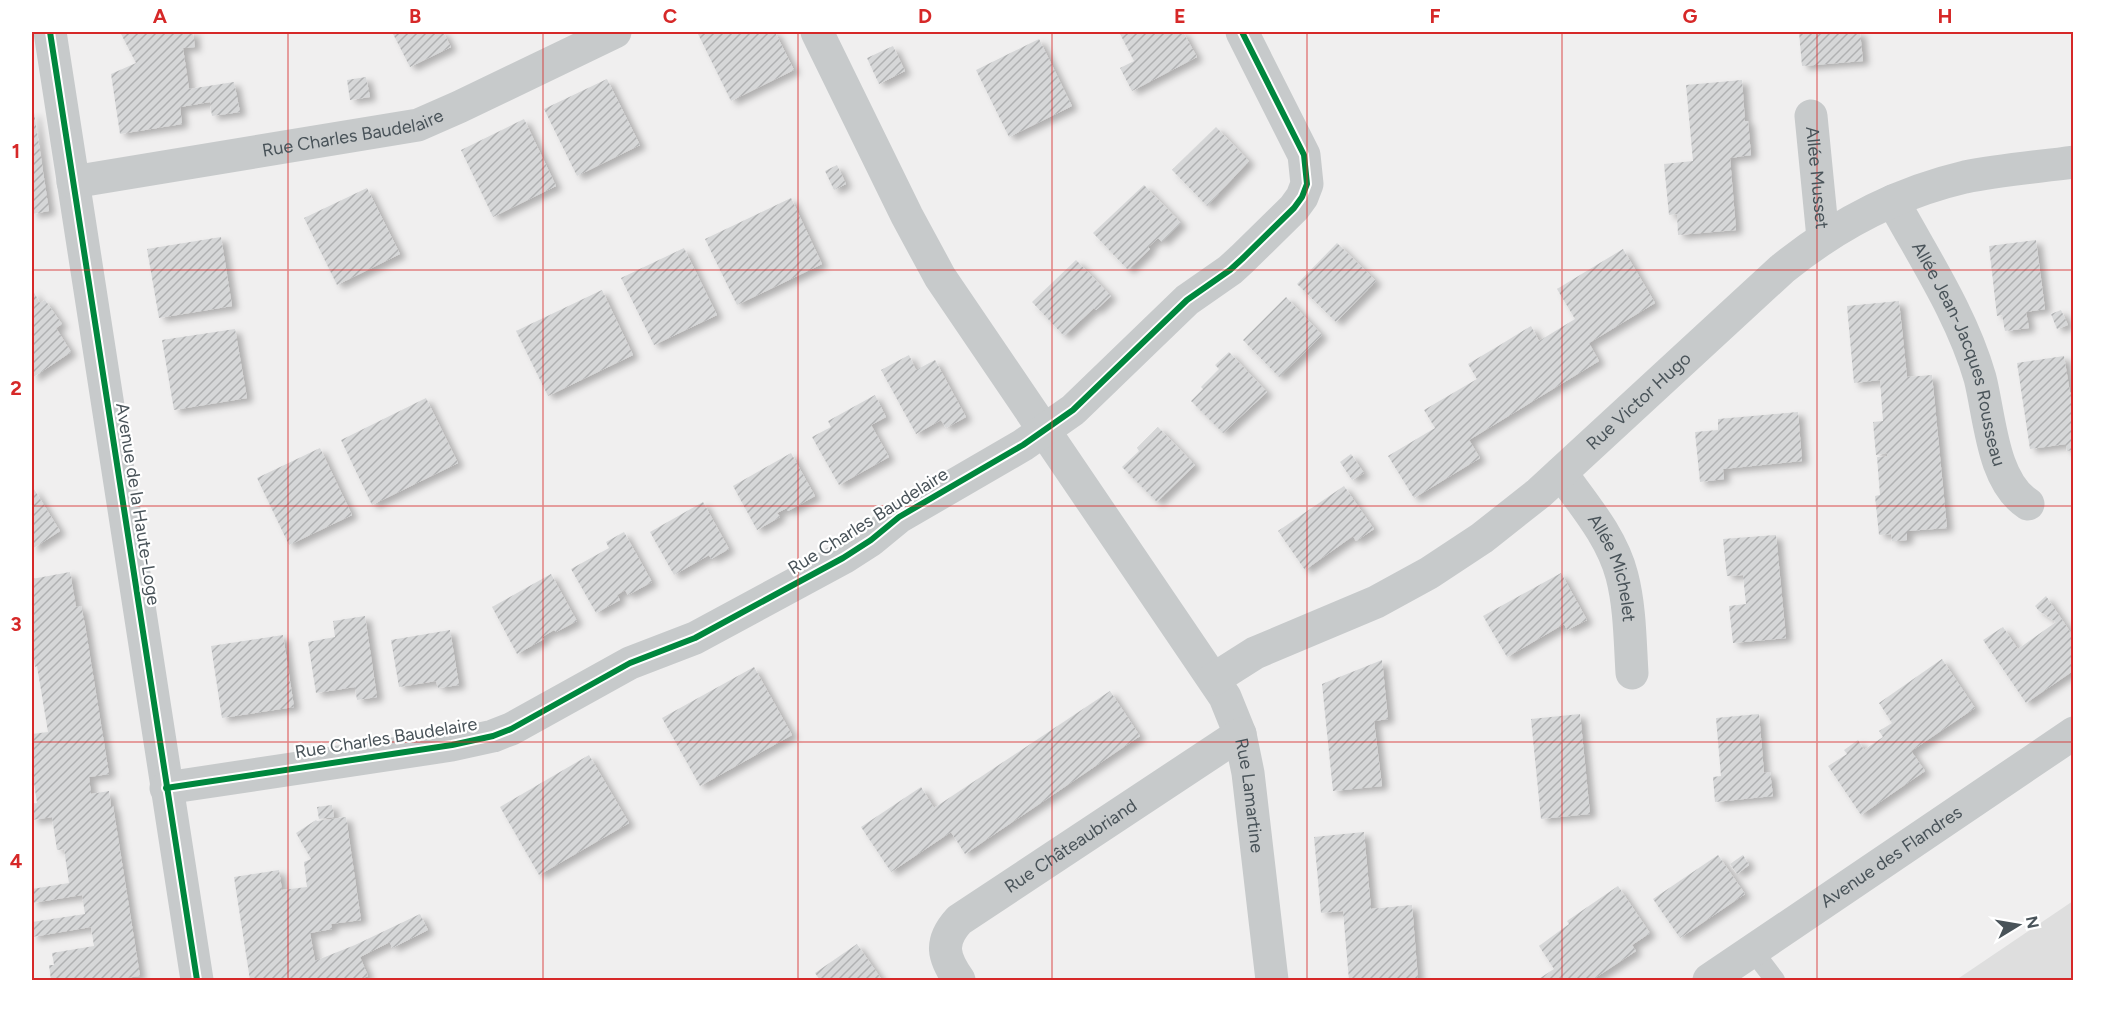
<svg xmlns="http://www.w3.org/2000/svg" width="2105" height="1012" font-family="Figtree,sans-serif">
<defs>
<pattern id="building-hatch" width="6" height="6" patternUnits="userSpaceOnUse" patternTransform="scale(1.5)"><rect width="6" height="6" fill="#d6d7d8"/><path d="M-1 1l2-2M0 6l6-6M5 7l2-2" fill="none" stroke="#b0b1b2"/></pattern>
<filter id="shadow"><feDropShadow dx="6" dy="4" stdDeviation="3" flood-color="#0004"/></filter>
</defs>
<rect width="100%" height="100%" fill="#f0efef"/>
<path fill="#dedede" d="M 2073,901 L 2073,980 L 1956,980 Z"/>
<g fill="url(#building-hatch)" filter="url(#shadow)">
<path d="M 120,32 L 197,32 L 193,34 L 195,47 L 183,48 L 189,89 L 234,82 L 240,112 L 212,116 L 210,102 L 180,107 L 182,124 L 120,134 L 111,74 L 136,63 Z"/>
<path d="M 392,32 L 443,32 L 451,47 L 410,67 Z"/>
<path d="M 704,32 L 775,32 L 794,70 L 731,101 L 698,34 Z"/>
<path d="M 1119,32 L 1183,32 L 1197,57 L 1132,91 L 1120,68 L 1134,61 Z"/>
<path d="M 1799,32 L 1860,32 L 1863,61 L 1802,66 Z"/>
<path d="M 1039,39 L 1072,106 L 1009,137 L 976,70 Z"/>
<path d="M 893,46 L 905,71 L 879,84 L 867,58 Z"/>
<path d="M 366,77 L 370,97 L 350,100 L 347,80 Z"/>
<path d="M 607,79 L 640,145 L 577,176 L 544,109 Z"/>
<path d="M 1742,80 L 1745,121 L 1748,121 L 1751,155 L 1730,158 L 1736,230 L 1678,235 L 1677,214 L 1669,215 L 1664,164 L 1693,161 L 1686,85 Z"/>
<path d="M 32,112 L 34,112 L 49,211 L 32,214 Z"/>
<path d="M 524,119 L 556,186 L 493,217 L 461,150 Z"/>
<path d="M 1216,127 L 1249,161 L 1207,206 L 1172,170 Z"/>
<path d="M 837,165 L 846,184 L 834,190 L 825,171 Z"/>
<path d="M 1144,185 L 1181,223 L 1162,242 L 1158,238 L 1148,247 L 1150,249 L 1128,270 L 1093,233 Z"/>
<path d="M 367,188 L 400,254 L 337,285 L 304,218 Z"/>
<path d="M 791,198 L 822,264 L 737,305 L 705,239 Z"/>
<path d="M 221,237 L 232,306 L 159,318 L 147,249 Z"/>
<path d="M 2036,240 L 2045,309 L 2026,312 L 2029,328 L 2005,331 L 2002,315 L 1997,316 L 1989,246 Z"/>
<path d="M 1337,243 L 1376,281 L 1336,322 L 1297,284 Z"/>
<path d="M 684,248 L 717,315 L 654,345 L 621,278 Z"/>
<path d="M 1623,249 L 1655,303 L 1589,343 L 1599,361 L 1469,440 L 1480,458 L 1414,498 L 1388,456 L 1435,428 L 1424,410 L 1477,379 L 1468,364 L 1500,345 L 1531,326 L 1539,341 L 1575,319 L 1557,289 Z"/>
<path d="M 1076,260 L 1111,296 L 1096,310 L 1094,308 L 1064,336 L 1032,302 Z"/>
<path d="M 32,289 L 40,303 L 45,300 L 62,324 L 56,328 L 71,352 L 32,378 Z"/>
<path d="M 602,290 L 633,355 L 548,396 L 516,331 Z"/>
<path d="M 1286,297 L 1322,335 L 1279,377 L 1243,340 Z"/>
<path d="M 1899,301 L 1907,377 L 1932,375 L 1947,528 L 1907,531 L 1907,540 L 1892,541 L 1891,534 L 1879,535 L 1875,496 L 1880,495 L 1877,457 L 1887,456 L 1887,453 L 1876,455 L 1873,422 L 1883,421 L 1880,380 L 1854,383 L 1847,306 Z"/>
<path d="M 2061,310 L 2068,325 L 2057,329 L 2051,314 Z"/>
<path d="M 235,329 L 247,398 L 174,410 L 162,340 Z"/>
<path d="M 1229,352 L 1267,392 L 1223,433 L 1191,401 L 1203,389 L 1201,387 L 1219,369 L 1215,365 Z"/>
<path d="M 909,355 L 916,370 L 935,360 L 966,417 L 946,428 L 941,420 L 916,434 L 881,370 Z"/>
<path d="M 2064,356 L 2070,393 L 2073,392 L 2073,450 L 2067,451 L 2066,444 L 2030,449 L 2017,363 Z"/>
<path d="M 875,395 L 886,417 L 871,425 L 889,457 L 839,485 L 812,437 L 831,427 L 828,421 Z"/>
<path d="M 426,398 L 458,463 L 372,505 L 341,440 Z"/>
<path d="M 1798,412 L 1802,461 L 1723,469 L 1724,479 L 1700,482 L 1695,432 L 1718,430 L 1718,419 Z"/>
<path d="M 1158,427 L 1195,465 L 1157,502 L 1122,467 L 1139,451 L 1137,448 Z"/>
<path d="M 320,448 L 352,515 L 289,545 L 257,478 Z"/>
<path d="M 791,453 L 815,496 L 788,511 L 787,508 L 777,513 L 780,517 L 757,530 L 733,486 Z"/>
<path d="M 1351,454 L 1364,473 L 1352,480 L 1340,462 Z"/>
<path d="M 32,486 L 60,531 L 32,549 Z"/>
<path d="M 1344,486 L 1374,529 L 1356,541 L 1353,536 L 1305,570 L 1278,531 Z"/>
<path d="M 703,502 L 729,549 L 711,559 L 709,555 L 674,575 L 650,532 Z"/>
<path d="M 624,532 L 652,582 L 628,595 L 625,590 L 617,595 L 620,600 L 596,613 L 571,569 L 609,548 L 606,542 Z"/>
<path d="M 1776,535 L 1786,638 L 1733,643 L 1729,606 L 1746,604 L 1743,575 L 1727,576 L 1723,539 Z"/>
<path d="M 70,572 L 76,607 L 81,606 L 85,625 L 109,774 L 89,777 L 91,794 L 109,791 L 111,806 L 113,806 L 140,976 L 110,980 L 51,980 L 49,965 L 54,965 L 52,953 L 94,946 L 91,927 L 32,937 L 32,922 L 85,914 L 82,895 L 32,903 L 32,889 L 69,883 L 64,849 L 57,850 L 52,817 L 32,820 L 32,804 L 37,803 L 32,770 L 32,734 L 48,732 L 37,666 L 35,667 L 32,647 L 32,579 Z"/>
<path d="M 1561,573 L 1587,620 L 1567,630 L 1564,624 L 1507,657 L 1483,616 Z"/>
<path d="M 551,574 L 577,621 L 556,632 L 554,630 L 542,637 L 544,639 L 517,654 L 492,607 Z"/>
<path d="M 2046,596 L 2073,636 L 2073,671 L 2026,703 L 1983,640 L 2003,627 L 2018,649 L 2056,622 L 2039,611 L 2035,606 Z"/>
<path d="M 365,616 L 377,697 L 357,700 L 355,687 L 316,693 L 308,642 L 335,637 L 333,621 Z"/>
<path d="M 450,630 L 459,685 L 438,688 L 436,681 L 399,687 L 391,640 Z"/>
<path d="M 283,635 L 294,707 L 222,718 L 211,646 Z"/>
<path d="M 1942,659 L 1975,708 L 1911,751 L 1925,771 L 1861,815 L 1828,766 L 1847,754 L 1844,750 L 1858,740 L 1864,750 L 1883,737 L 1879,731 L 1892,723 L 1879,703 Z"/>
<path d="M 1382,660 L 1388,719 L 1374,721 L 1382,786 L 1333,791 L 1322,684 Z"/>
<path d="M 754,667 L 792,735 L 700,786 L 662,718 Z"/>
<path d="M 1110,691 L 1140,736 L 965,854 L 951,832 L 891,872 L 861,827 L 921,787 L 934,808 Z"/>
<path d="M 1580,714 L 1590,814 L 1541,819 L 1531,719 Z"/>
<path d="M 1759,714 L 1764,773 L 1770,772 L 1773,796 L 1715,802 L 1713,777 L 1721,776 L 1716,718 Z"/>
<path d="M 589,755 L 629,823 L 539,875 L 500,807 Z"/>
<path d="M 332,805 L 334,817 L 319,819 L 317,807 Z"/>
<path d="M 346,817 L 361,920 L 331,924 L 332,929 L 310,933 L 315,961 L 355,945 L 420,914 L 428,930 L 392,948 L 390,942 L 360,957 L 368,976 L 358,980 L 250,980 L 234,877 L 279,870 L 282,890 L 307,887 L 304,862 L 311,859 L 296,833 L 316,820 L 317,821 Z"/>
<path d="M 1364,832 L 1371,909 L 1412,905 L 1418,980 L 1349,980 L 1343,911 L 1321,913 L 1314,837 Z"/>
<path d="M 1718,855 L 1745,894 L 1680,938 L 1653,899 Z"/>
<path d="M 1743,855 L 1749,865 L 1737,874 L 1730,864 Z"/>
<path d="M 1618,886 L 1650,933 L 1632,945 L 1636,951 L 1592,980 L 1537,980 L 1554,969 L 1539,946 L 1569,924 L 1567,921 Z"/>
<path d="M 857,944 L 882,980 L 820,980 L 815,973 Z"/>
</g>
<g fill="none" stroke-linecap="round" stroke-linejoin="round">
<path stroke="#c7cacb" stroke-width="20" d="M 1753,951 L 1775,980"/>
<g stroke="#c7cacb" stroke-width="33">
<path d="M 50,32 L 197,980"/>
<path id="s1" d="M 817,32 L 907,216 L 940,277 L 1225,697 L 1240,734 L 1248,773 L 1272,980"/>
<path id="s2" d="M 1811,116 L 1823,238"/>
<path id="s3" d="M 73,182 L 418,125 L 459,107 L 615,32"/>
<path id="s4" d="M 1893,201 C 1924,258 1962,315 1980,378 C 1990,417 1992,481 2028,504"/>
<path id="s5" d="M 1561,473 C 1584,505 1612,537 1622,576 C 1630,607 1630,641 1632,673"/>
<path id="s6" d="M 1214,679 L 1255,653 L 1376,602 L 1429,573 L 1482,538 L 1539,493 L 1782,269 C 1836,225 1897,193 1965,177 C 2000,170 2037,167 2074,162"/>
<path d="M 166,788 L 452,745 L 493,736 L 511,729 L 630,663 L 695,638 L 843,558 L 871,540 L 899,517 L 1023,445 L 1073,410 L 1187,300 L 1230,270 L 1242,259 L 1294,208 L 1302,197 L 1307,184 L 1304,155 L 1242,32"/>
<path id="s7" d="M 959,980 C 943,957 939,942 959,920 L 1240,734"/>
<path id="s8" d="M 1709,980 L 2074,733"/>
</g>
<defs>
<g id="cycleway">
<path d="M 50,32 L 197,980"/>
<path d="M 166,788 L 452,745 L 493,736 L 511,729 L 630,663 L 695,638 L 843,558 L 871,540 L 899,517 L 1023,445 L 1073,410 L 1187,300 L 1230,270 L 1242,259 L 1294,208 L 1302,197 L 1307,184 L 1304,155 L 1242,32"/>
</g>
</defs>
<use href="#cycleway" stroke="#fff" stroke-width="10"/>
<use href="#cycleway" stroke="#00873e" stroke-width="6"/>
</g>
<path fill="none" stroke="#d62828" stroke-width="1.5" stroke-opacity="0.55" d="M 288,32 L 288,980M 543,32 L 543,980M 798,32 L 798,980M 1052,32 L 1052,980M 1307,32 L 1307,980M 1562,32 L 1562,980M 1817,32 L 1817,980M 32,270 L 2074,270M 32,506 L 2074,506M 32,742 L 2074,742"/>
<g text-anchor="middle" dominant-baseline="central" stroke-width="4.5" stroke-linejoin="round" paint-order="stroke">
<g font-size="18" fill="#495359" stroke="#fff">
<text stroke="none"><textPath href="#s3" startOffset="284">Rue Charles Baudelaire</textPath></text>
<text stroke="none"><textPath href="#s2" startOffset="62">Allée Musset</textPath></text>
<text stroke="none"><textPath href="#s4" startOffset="168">Allée Jean-Jacques Rousseau</textPath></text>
<text stroke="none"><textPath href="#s6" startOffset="512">Rue Victor Hugo</textPath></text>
<text transform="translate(138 504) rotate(81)">Avenue de la Haute-Loge</text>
<text transform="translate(868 521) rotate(-32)">Rue Charles Baudelaire</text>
<text stroke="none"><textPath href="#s5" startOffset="110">Allée Michelet</textPath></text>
<text transform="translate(386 738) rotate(-9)">Rue Charles Baudelaire</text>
<text stroke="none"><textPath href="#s1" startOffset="884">Rue Lamartine</textPath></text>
<text stroke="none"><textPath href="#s7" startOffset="201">Rue Châteaubriand</textPath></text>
<text stroke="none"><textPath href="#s8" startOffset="220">Avenue des Flandres</textPath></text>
</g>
</g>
<rect width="2105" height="1012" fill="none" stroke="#ffffff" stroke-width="66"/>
<g transform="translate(2018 925) rotate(79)" stroke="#ffffff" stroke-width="4.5" paint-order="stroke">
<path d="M0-4.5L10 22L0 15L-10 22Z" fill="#495359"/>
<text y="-9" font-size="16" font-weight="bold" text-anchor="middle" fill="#495359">N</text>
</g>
<rect x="33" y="33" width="2039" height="946" fill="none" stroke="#d62828" stroke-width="2"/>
<g font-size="20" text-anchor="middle" font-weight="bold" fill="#d62828">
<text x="160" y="23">A</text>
<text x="415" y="23">B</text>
<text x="670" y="23">C</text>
<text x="925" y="23">D</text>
<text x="1180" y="23">E</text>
<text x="1435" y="23">F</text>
<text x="1690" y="23">G</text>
<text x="1945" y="23">H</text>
<text x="16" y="158">1</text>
<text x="16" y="395">2</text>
<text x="16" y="631">3</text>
<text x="16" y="868">4</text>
</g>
</svg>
